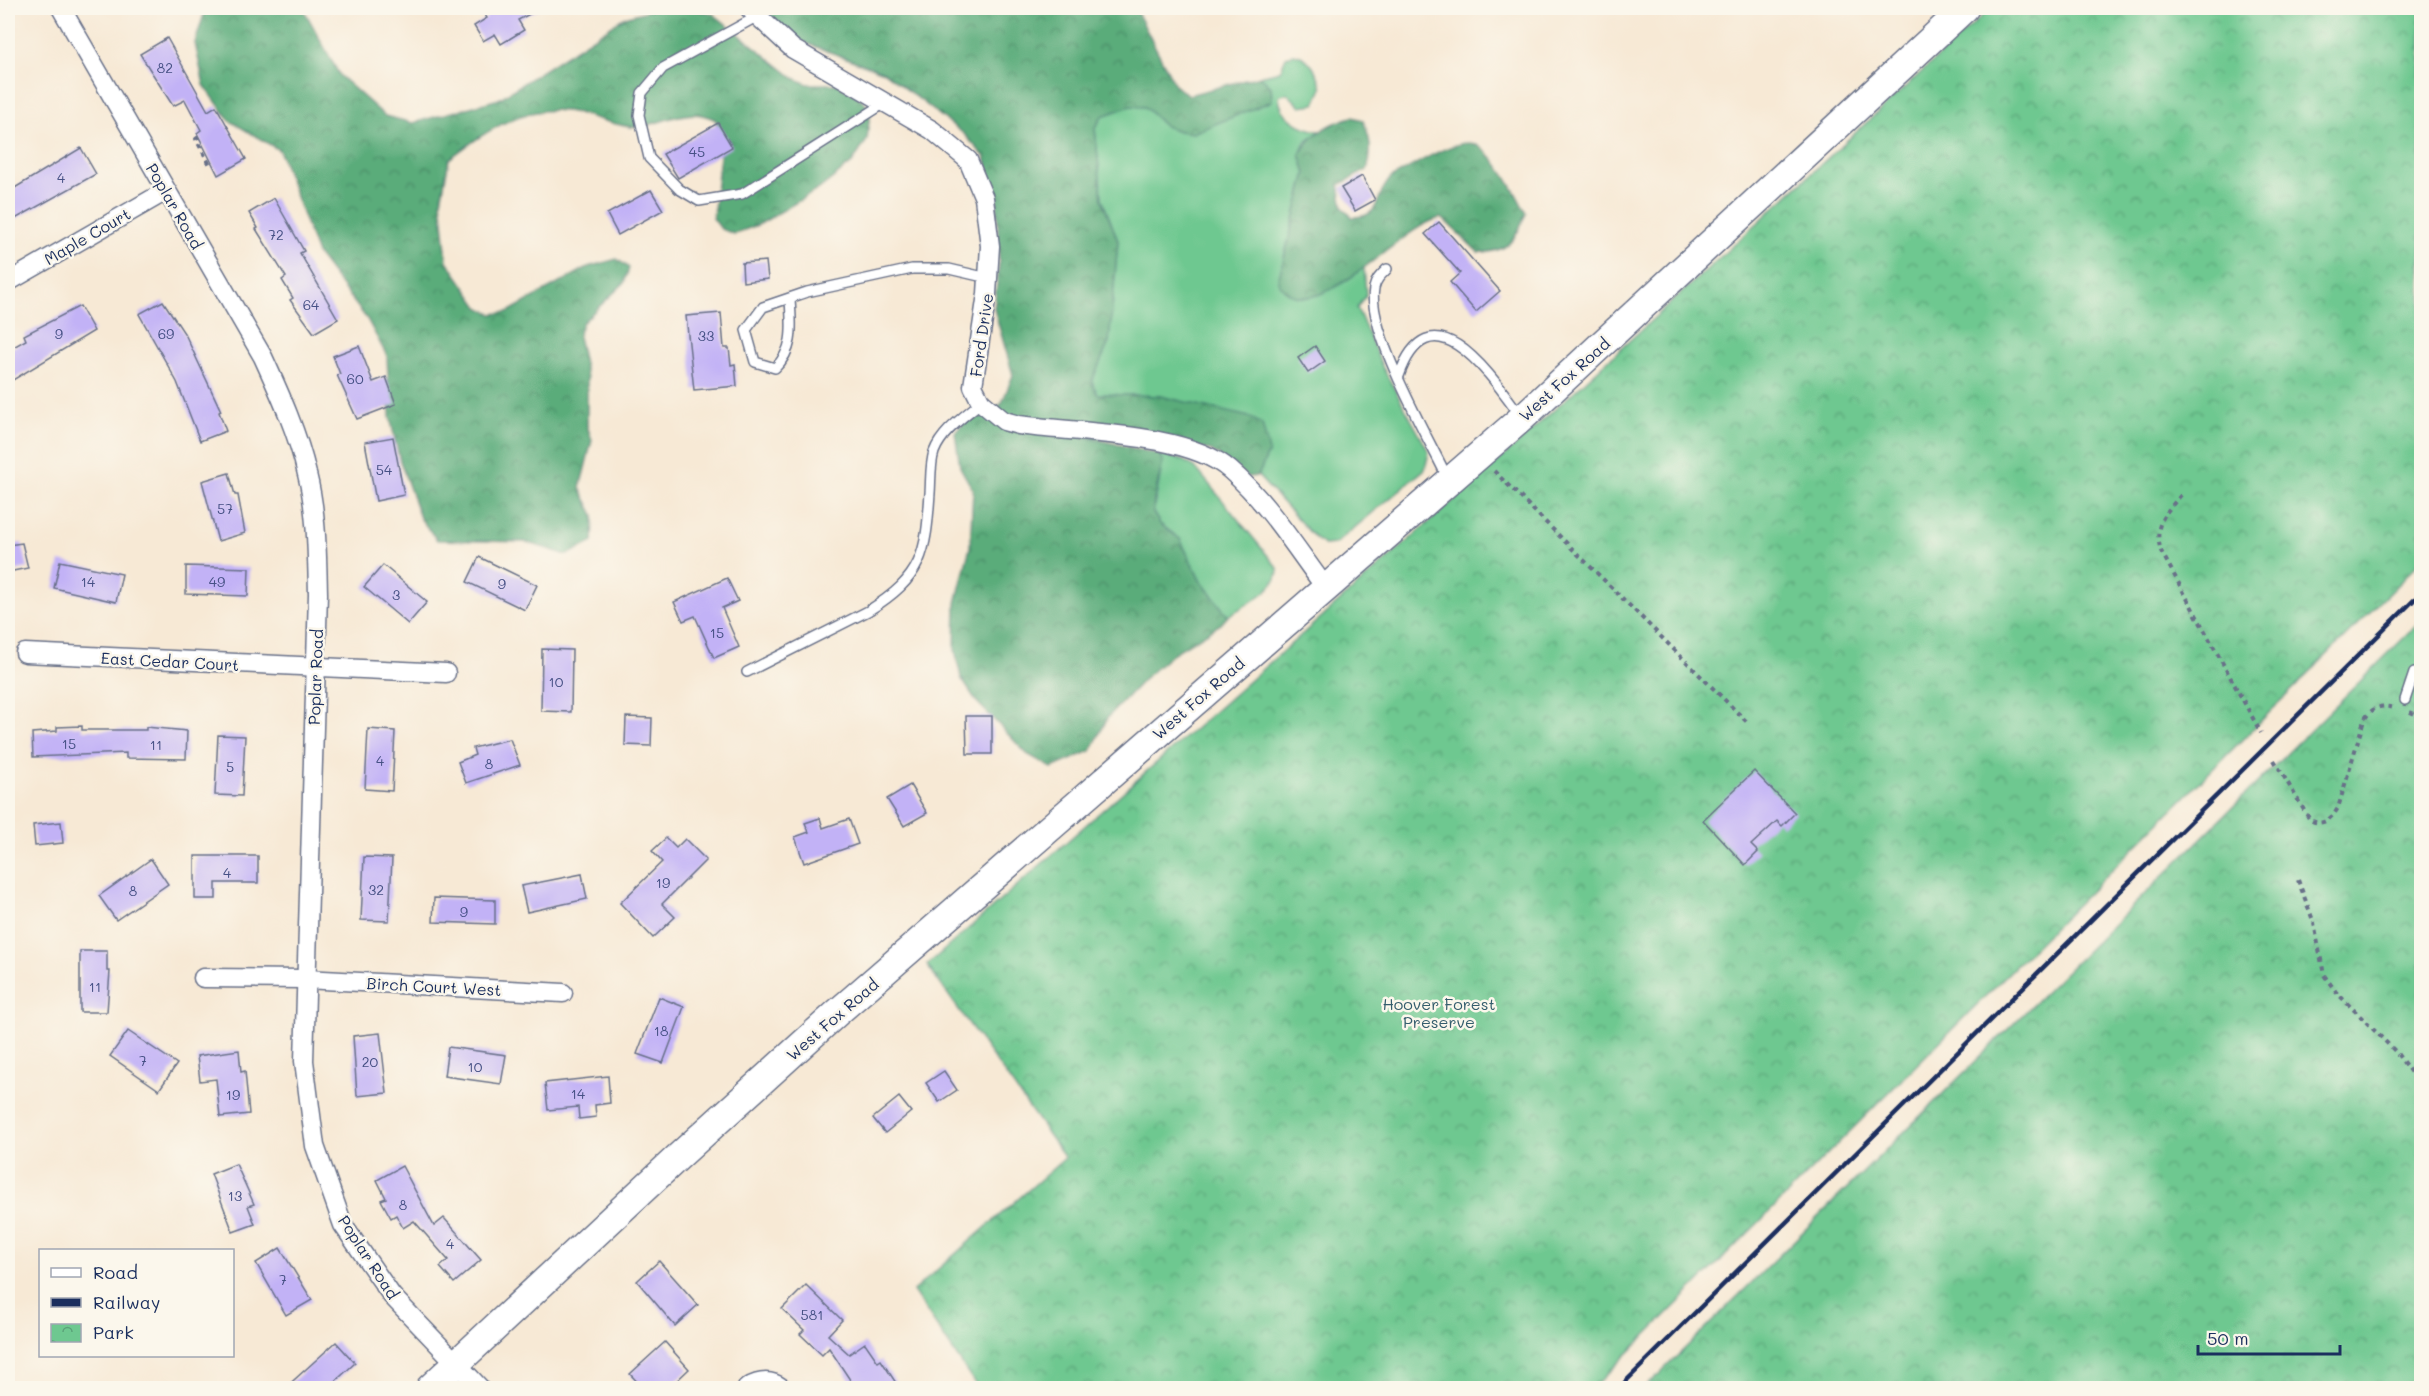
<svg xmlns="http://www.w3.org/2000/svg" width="2429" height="1396" font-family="Mali,sans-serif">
<defs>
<pattern id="forest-crowns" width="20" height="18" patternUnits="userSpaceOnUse" patternTransform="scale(1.5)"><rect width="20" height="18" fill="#5aac7a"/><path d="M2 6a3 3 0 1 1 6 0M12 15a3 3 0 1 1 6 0" fill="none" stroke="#4a8c67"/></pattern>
<pattern id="park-crowns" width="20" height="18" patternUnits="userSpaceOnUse" patternTransform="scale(1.5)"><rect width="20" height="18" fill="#6ec890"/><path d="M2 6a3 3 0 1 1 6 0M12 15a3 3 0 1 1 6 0" fill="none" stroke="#5aa379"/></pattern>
</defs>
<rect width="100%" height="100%" fill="#fbf7ec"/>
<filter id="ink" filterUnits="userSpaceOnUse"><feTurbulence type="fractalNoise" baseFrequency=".0167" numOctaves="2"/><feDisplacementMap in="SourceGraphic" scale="12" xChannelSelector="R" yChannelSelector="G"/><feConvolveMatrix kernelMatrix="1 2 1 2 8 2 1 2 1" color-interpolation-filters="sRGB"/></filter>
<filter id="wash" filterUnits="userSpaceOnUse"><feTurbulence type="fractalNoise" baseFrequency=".008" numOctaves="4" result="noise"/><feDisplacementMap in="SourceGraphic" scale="24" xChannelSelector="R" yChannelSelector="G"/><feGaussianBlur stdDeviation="1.35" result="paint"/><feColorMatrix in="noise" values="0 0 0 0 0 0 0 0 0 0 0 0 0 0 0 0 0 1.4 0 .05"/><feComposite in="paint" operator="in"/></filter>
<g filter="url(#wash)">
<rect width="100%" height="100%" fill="#f7e9d5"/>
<g fill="#6ec890" stroke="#447c77" stroke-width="1.5">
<path d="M 1293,54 C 1309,55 1318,73 1322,88 L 1315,104 L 1300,106 L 1287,93 L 1279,96 C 1279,117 1302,129 1320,131 L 1305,143 L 1300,154 L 1306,173 L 1278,281 C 1296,313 1345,285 1364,267 L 1366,295 L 1357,308 L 1383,368 L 1429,452 L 1425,469 L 1335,544 L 1324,545 L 1316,539 L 1258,476 L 1269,451 L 1160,396 L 1098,394 L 1091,381 L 1109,342 L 1118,241 L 1102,199 L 1095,128 L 1102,116 L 1130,106 L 1145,107 L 1165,126 L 1193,132 L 1272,101 L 1271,87 L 1260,76 L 1280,71 L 1286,57 Z"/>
<path d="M 1158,454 L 1182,460 L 1195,467 L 1278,568 C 1280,590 1244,605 1228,616 L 1200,580 L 1180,539 L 1160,524 L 1153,513 L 1163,461 Z"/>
</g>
<g fill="url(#forest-crowns)" stroke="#3a6e6c" stroke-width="1.5">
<path d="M 206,8 L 303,8 L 340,76 L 385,116 L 413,123 L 499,99 L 625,17 L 657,8 L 685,8 L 712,13 L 794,78 L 808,84 L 838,84 L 863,100 L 870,112 L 867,140 L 852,163 L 819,189 L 760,224 L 734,234 L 721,229 L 713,218 L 721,147 L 716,120 C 687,105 665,124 636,127 C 622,128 593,117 578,113 C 526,101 487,131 449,159 L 441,201 L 447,261 L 479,307 L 492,314 L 508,312 L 588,267 L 617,259 L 629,268 L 624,283 L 582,323 L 578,336 L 587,378 L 587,426 L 592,440 L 580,488 L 594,515 L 593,542 L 567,555 L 525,542 L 437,540 L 420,518 L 400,461 L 390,417 L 387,356 L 367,319 L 317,254 L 279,150 L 230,121 L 204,85 L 195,43 Z"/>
<path d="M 759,8 L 1135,8 L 1176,87 L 1189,95 L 1260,76 L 1271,87 L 1272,101 L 1193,133 L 1179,131 L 1165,126 L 1145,107 L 1130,106 L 1102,116 L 1095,128 L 1102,199 L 1118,241 L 1109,342 L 1092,381 L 1097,394 L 1160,396 L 1249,417 L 1262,424 L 1269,451 L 1258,476 L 1248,477 L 1211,450 L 1082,436 L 1158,454 L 1163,461 L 1154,500 L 1153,513 L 1160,524 L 1180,539 L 1200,580 L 1228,616 L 1221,624 L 1172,654 L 1146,677 L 1108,717 L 1091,751 L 1052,768 L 1027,754 L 977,702 L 961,678 L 955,649 L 956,603 L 970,547 L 973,490 L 960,467 L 955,432 L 968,420 L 991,413 L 1002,403 L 1013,375 L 994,309 L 999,265 L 997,199 L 985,157 L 964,134 L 884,72 L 803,42 Z"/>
<path d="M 1352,117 L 1363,120 C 1370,137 1373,152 1367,170 L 1339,185 L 1343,208 L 1352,217 C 1383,218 1374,195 1391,178 C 1410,168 1447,143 1468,143 C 1490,142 1517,195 1526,213 C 1517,238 1508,254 1478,252 L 1442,218 C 1401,222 1310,340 1278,281 L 1306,173 L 1300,154 C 1310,134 1331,123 1352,117 Z"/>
</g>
<g fill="url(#park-crowns)" stroke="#447c77" stroke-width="1.5">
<path d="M 1991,8 L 2421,8 L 2421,561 L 1593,1388 L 978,1388 L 913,1291 L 1065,1158 L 927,965 L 1503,457 Z"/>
<path d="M 2421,621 L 2421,1388 L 1645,1388 Z"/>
</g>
<g id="blocks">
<g fill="#c2b2f6">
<path d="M 481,8 L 541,8 L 518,20 L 524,30 L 501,44 L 495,34 L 483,41 L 474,26 L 487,18 Z"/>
<path d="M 167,38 L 208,111 L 216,106 L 246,159 L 218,175 L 197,133 L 201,130 L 185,100 L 173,106 L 140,54 Z"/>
<path d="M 718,123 L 732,147 L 678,178 L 663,154 Z"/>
<path d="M 81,148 L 96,174 L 8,223 L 8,192 Z"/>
<path d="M 1362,176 L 1375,200 L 1355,211 L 1341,188 Z"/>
<path d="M 651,190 L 663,210 L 618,235 L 607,214 Z"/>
<path d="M 274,198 L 304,251 L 300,253 L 338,319 L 314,333 L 290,300 L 293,298 L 282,280 L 286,277 L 256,229 L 258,228 L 249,213 Z"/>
<path d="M 1439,222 L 1500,291 L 1476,312 L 1450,282 L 1460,273 L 1425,234 Z"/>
<path d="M 766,261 L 768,279 L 743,282 L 742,263 Z"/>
<path d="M 163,301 L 186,336 L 221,411 L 219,412 L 226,431 L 200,441 L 177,382 L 139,314 Z"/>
<path d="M 80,306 L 94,331 L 8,383 L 8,344 L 10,349 L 26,340 L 24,335 Z"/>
<path d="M 721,313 L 724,348 L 729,348 L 731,365 L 735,364 L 737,386 L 694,390 L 686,316 Z"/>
<path d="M 359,346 L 373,382 L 386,377 L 396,404 L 357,419 L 337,375 L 340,374 L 333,356 Z"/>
<path d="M 1315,346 L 1325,361 L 1308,373 L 1298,358 Z"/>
<path d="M 393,437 L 404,495 L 376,501 L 365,442 Z"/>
<path d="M 229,473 L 235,495 L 238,495 L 245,533 L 218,541 L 202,481 Z"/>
<path d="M 22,543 L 28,568 L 8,572 L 8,545 Z"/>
<path d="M 479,557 L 537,585 L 525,610 L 467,582 Z"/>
<path d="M 60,561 L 122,574 L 116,602 L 54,588 Z"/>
<path d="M 383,565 L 427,602 L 408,624 L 364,587 Z"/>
<path d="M 186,566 L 249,568 L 248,596 L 186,594 Z"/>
<path d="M 727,578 L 738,601 L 722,608 L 739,647 L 714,658 L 695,616 L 683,621 L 674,602 Z"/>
<path d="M 542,649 L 572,650 L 571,712 L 541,711 Z"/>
<path d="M 966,716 L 992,716 L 992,754 L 967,754 Z"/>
<path d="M 626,717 L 652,718 L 651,746 L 625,745 Z"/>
<path d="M 82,726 L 82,730 L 146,730 L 146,727 L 187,731 L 186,759 L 126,758 L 126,753 L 33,757 L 32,733 L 57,731 L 57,727 Z"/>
<path d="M 368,729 L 395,731 L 392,791 L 365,789 Z"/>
<path d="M 218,735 L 245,736 L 242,796 L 215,795 Z"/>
<path d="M 510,739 L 520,765 L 466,783 L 458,762 L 475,755 L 473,748 Z"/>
<path d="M 1754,771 L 1795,813 L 1782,826 L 1777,821 L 1751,845 L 1758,852 L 1745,865 L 1703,820 Z"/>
<path d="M 910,785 L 927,813 L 904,826 L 887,799 Z"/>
<path d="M 820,818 L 823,828 L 849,819 L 858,844 L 804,863 L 795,837 L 809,832 L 805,823 Z"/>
<path d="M 61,822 L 63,843 L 35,846 L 33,825 Z"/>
<path d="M 666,838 L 676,848 L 685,839 L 706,860 L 662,904 L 675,917 L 653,938 L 620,903 L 662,862 L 652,851 Z"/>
<path d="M 195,856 L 258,856 L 258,883 L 216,883 L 216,899 L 195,899 Z"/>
<path d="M 364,857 L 392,858 L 389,921 L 361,920 Z"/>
<path d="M 151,859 L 168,884 L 116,920 L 99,896 Z"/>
<path d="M 582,874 L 587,899 L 527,912 L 521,886 Z"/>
<path d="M 434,898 L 495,900 L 495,924 L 433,922 Z"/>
<path d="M 80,951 L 107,951 L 107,971 L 110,971 L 107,1012 L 80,1012 Z"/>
<path d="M 659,997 L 684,1007 L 663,1063 L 637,1054 Z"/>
<path d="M 128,1031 L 177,1064 L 159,1090 L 110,1056 Z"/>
<path d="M 380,1033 L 387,1093 L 357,1096 L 353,1036 Z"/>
<path d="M 448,1047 L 506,1055 L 501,1084 L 444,1076 Z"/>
<path d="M 239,1050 L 241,1072 L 245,1071 L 249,1114 L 220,1117 L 216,1079 L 200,1081 L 197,1056 Z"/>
<path d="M 944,1071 L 957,1090 L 939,1102 L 926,1083 Z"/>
<path d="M 608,1076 L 610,1103 L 595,1105 L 596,1117 L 579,1119 L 578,1107 L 548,1110 L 545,1083 Z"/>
<path d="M 899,1097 L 911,1112 L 885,1133 L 873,1118 Z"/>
<path d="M 236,1164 L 254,1204 L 248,1206 L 255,1224 L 233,1232 L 211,1174 Z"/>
<path d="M 402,1166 L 434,1226 L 444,1218 L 481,1260 L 454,1283 L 440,1267 L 448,1260 L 414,1221 L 403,1228 L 396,1215 L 391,1218 L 381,1200 L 386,1198 L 377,1180 Z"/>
<path d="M 280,1248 L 312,1300 L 286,1315 L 256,1263 Z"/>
<path d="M 659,1261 L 698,1305 L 675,1326 L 637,1281 Z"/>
<path d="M 806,1285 L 842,1320 L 828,1335 L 849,1354 L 865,1343 L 878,1362 L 881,1360 L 900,1389 L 856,1389 L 829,1348 L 822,1355 L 800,1334 L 804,1330 L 782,1309 Z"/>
<path d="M 336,1342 L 355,1363 L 327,1389 L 284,1389 Z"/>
<path d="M 665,1342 L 689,1369 L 668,1389 L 644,1389 L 630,1374 Z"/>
</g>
</g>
</g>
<g filter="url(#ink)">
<use href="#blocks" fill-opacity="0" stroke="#687088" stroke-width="1.5"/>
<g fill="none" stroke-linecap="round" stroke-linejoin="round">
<defs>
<g id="lane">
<path d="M 758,16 L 663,68 L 642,93 L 639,115 L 649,158 L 679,189 L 699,201 L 742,194 L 885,103"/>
<path d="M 1387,269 C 1381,275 1376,279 1374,288 C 1366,330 1428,437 1448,479"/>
<path d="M 790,298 C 791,324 796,348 775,368 L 755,362 L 746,330 L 763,307 L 807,292 L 912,269 L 949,269 L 988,278"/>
<path d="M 1399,376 C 1431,286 1492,377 1520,415"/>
<path d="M 747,672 L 868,611 C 923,577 926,554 930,493 C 931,480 930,464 934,452 C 942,431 965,416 981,402"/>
<path d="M 2405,700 L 2414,673"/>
</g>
<g id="street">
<path d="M 61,8 L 263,357 C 280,394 298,434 307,474 C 317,513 317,554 318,594 L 304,1061 L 315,1146 L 343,1225 L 392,1296 L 480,1388"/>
<path d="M 749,8 L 793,49 L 932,130 L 968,160 L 984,198 L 990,246 L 987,294 L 973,386 L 981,402 L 1004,421 L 1019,425 C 1076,433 1187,432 1230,470 C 1268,503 1295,547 1325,587"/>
<path d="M 8,282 L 166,191"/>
<path d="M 25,653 L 446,673"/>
<path d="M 203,978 L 305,979 L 563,993"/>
<path d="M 747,1388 C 759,1381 770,1379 782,1388"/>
</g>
<path id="secondary" d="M 430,1388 L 678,1157 L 838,1012 L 1522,418 L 1965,8"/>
</defs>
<use href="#lane" stroke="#687088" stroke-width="12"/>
<use href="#street" stroke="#687088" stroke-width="21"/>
<use href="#secondary" stroke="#687088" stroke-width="30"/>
<g stroke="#687088" stroke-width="4" stroke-dasharray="4.5 4.5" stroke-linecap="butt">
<path d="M 199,137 L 196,139 L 211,167"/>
<path d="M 1494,471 L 1747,722"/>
<path d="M 2181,495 C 2164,515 2153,524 2161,551 L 2261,733"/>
<path d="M 2410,712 L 2422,717"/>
<path d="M 2274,760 L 2310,820 C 2323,827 2331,819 2338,808 L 2364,720 C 2371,708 2381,704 2394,708"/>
<path d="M 2298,880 L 2314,923 L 2324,975 L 2336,992 L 2396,1052 L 2422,1088"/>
</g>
<use href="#lane" stroke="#fff" stroke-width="9"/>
<use href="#street" stroke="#fff" stroke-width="18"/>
<use href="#secondary" stroke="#fff" stroke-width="27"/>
<path stroke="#1b2f5e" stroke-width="4.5" d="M 1619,1388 L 2422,592"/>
</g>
</g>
<g text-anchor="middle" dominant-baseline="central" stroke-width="5" stroke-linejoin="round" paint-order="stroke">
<g font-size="14" fill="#455084">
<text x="165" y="67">82</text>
<text x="697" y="151">45</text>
<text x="61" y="177">4</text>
<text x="276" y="234">72</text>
<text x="311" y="304">64</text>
<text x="59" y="333">9</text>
<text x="166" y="333">69</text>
<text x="706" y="335">33</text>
<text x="355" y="378">60</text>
<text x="384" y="469">54</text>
<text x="225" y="508">57</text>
<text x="88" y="581">14</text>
<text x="217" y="581">49</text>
<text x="502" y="583">9</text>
<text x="396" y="594">3</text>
<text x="717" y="632">15</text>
<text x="556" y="681">10</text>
<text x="69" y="743">15</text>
<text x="156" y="744">11</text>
<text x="380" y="760">4</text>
<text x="489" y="763">8</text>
<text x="230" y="766">5</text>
<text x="227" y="872">4</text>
<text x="663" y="882">19</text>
<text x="376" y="889">32</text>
<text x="133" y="890">8</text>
<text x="464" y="911">9</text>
<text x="95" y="986">11</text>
<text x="661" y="1030">18</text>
<text x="143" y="1060">7</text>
<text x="370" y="1061">20</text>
<text x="475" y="1066">10</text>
<text x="578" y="1093">14</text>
<text x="233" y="1094">19</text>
<text x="235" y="1195">13</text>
<text x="403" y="1204">8</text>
<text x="450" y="1243">4</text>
<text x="283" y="1279">7</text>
<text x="812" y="1314">581</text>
</g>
<g font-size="16" fill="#1b2f5e" stroke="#fbf7ec">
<text transform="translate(175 206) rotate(60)">Poplar Road</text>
<text transform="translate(87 236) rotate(-30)">Maple Court</text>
<text transform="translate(981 335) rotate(-82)">Ford Drive</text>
<text transform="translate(1564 379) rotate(-42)">West Fox Road</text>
<text transform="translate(170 661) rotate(3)">East Cedar Court</text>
<text transform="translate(315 677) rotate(-88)">Poplar Road</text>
<text transform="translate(1198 698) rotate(-41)">West Fox Road</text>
<text transform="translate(434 986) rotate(3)">Birch Court West</text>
<text transform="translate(832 1019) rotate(-41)">West Fox Road</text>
<text transform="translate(369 1257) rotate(57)">Poplar Road</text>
</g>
<g font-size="16" fill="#345d6d" stroke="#fbf7ec">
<text x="1439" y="1003">Hoover Forest<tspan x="1439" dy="18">Preserve</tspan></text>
</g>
</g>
<rect width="2429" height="1396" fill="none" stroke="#fbf7ec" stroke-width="30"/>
<rect x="39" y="1249" width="195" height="108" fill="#fbf7ec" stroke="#a1a7b3" stroke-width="1.5"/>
<rect x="51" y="1268" width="30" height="9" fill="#ffffff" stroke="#a1a7b3" stroke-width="1.5"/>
<text x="93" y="1279" font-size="18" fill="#1b2f5e">Road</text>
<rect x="51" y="1298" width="30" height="9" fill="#1b2f5e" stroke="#a1a7b3" stroke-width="1.5"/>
<text x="93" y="1309" font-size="18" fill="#1b2f5e">Railway</text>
<rect x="51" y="1324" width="30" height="18" fill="url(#park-crowns)" stroke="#a1a7b3" stroke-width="1.5"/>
<text x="93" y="1339" font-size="18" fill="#1b2f5e">Park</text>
<path d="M2198 1345v9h142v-9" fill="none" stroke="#1b2f5e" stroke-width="3"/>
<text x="2207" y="1345" font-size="18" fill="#1b2f5e" stroke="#fbf7ec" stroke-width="4.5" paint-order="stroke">50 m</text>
</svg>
